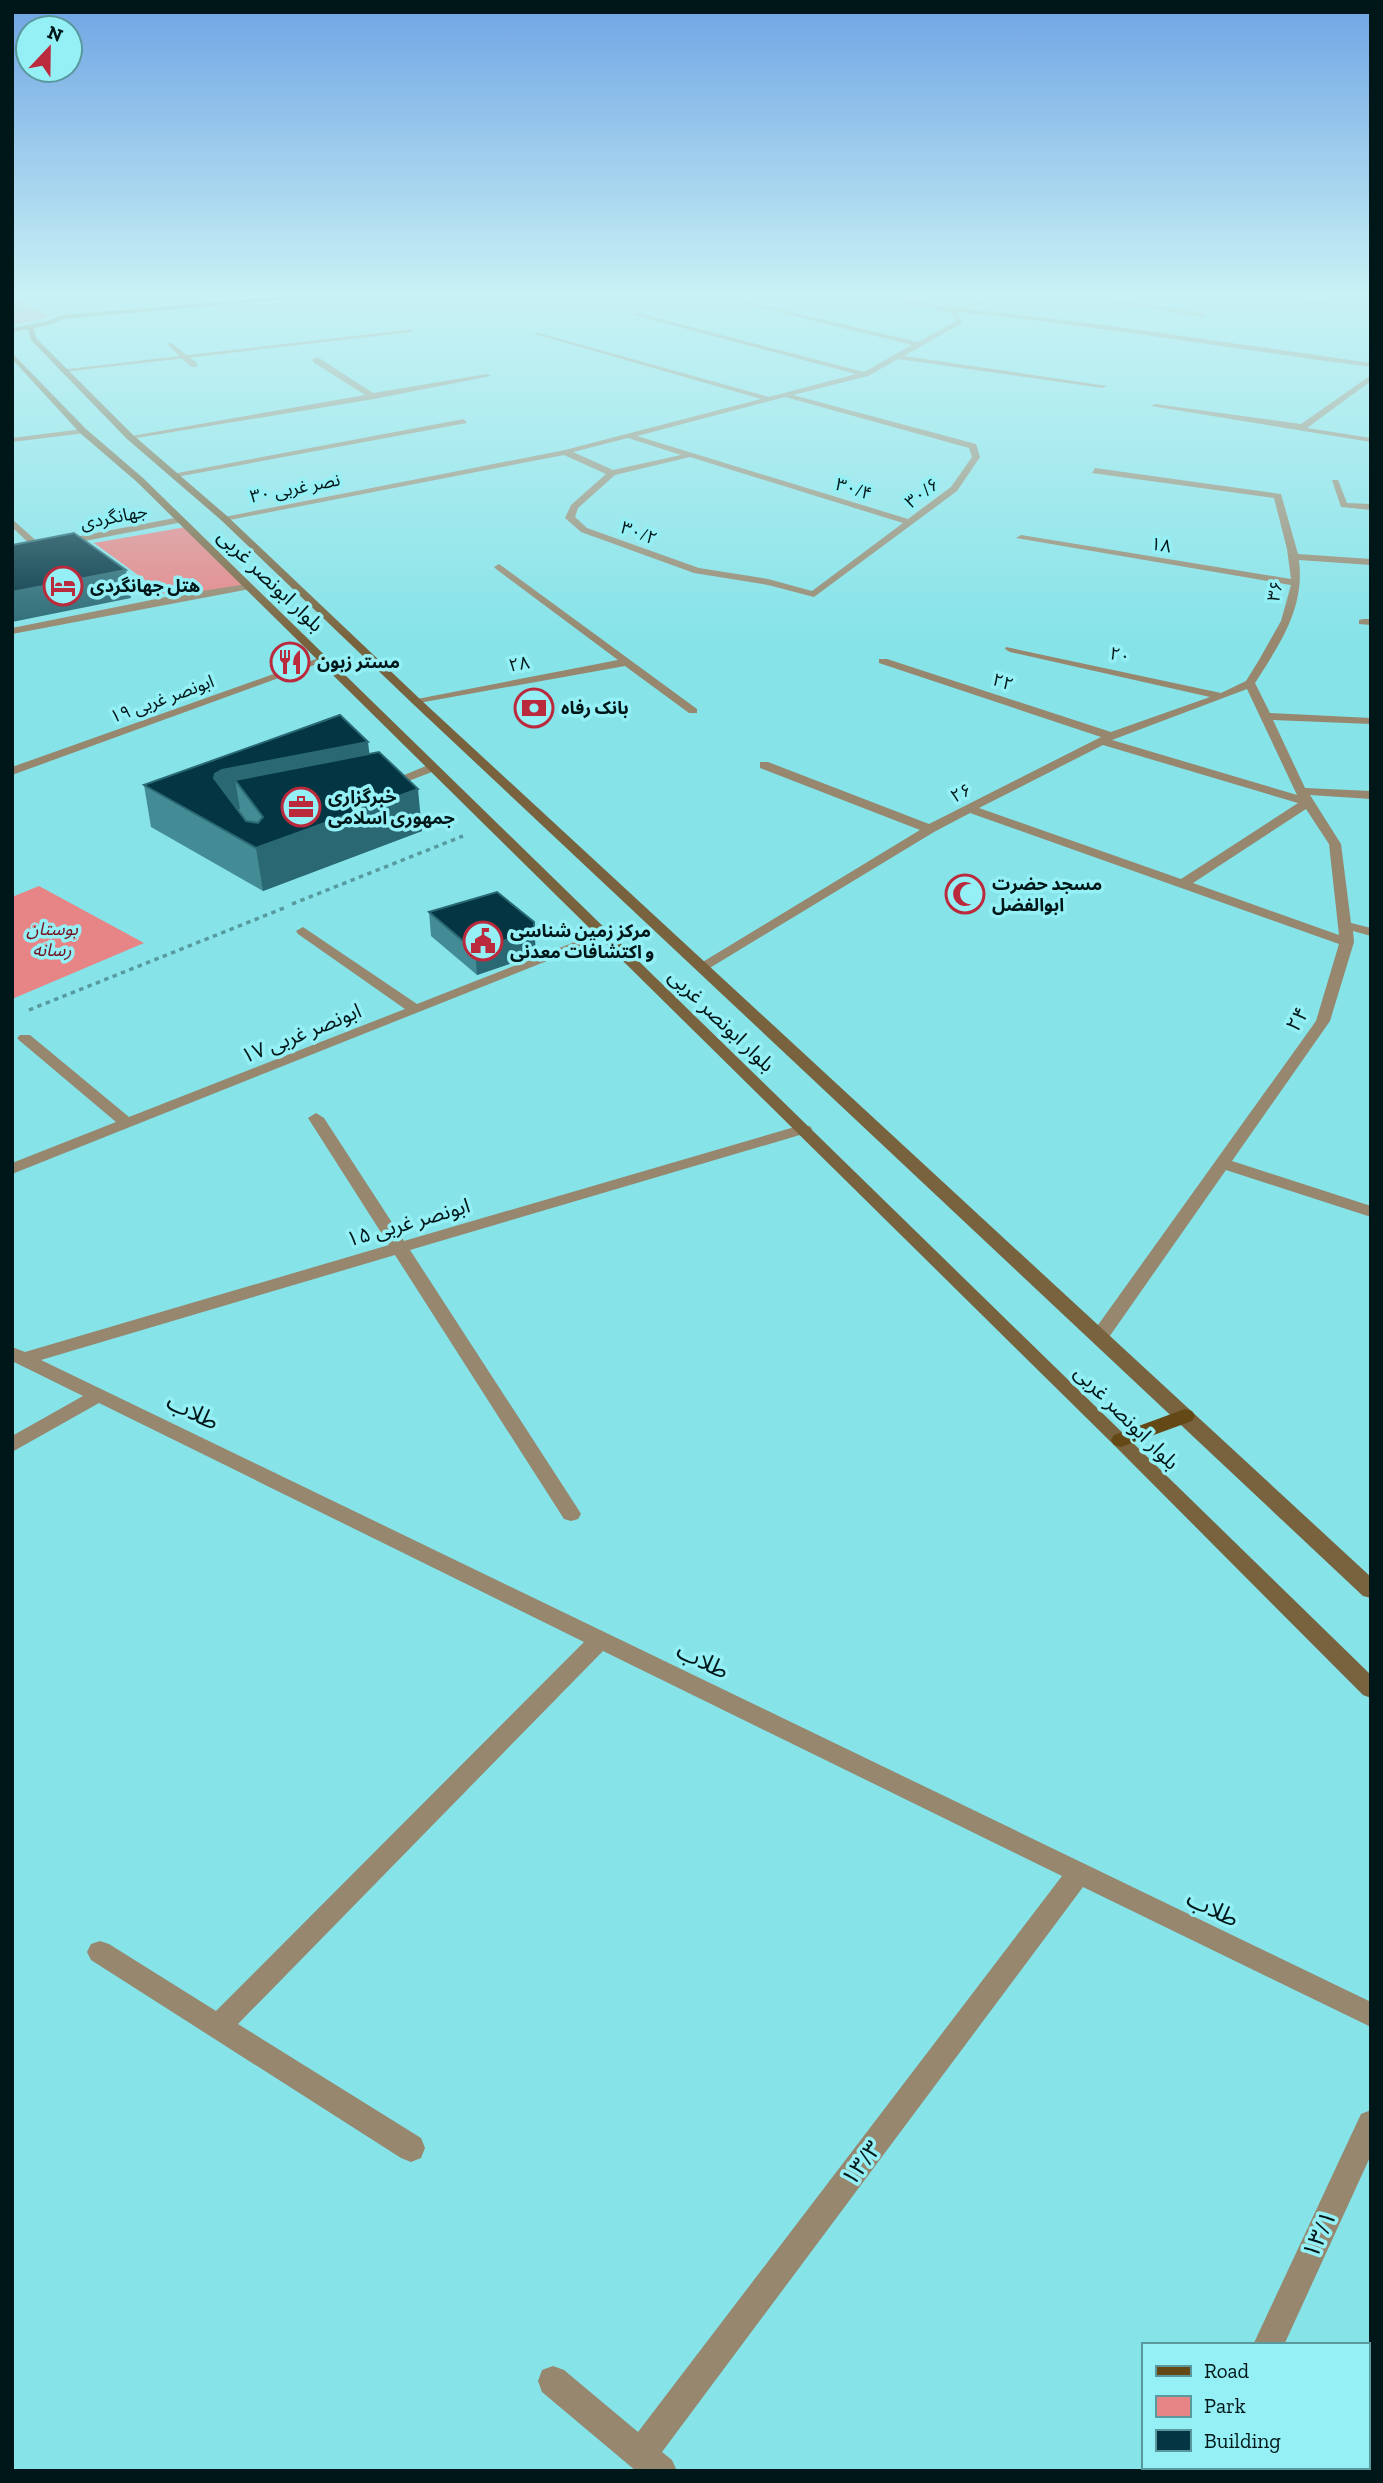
<svg xmlns="http://www.w3.org/2000/svg" width="1383" height="2483" font-family="'Zilla Slab','Noto Sans Arabic',serif">
<rect width="100%" height="100%" fill="#86e3e8"/>
<g fill="#e78485">
<path d="M 12,294 L 17,298 L 48,315 L 43,319 L 12,325 Z"/>
<path d="M 186,527 L 247,587 L 171,599 L 94,543 Z"/>
<path d="M 39,886 L 144,943 L 12,999 L 12,897 Z"/>
</g>
<g fill="none" stroke-linecap="round" stroke-linejoin="round">
<g stroke="#579b9f" stroke-width="3.5" stroke-dasharray="4.5 4.5" stroke-linecap="butt">
<path d="M 292,904 L 463,836"/>
<path d="M 29,1010 L 284,908"/>
</g>
<g fill="#96876e" fill-rule="evenodd">
<path d="M 170,342 L 197,363 L 197,367 L 191,367 L 168,345 Z"/>
<path d="M 433,763 L 439,767 L 437,770 L 388,789 L 378,786 Z"/>
</g>
<g fill="#96876e" fill-rule="evenodd">
<path d="M 873,293 C 901,293 929,306 957,308 C 1095,321 1233,344 1371,363 L 1371,367 C 1233,349 1095,325 957,312 L 962,323 L 904,356 L 1107,386 L 1103,388 L 898,359 L 868,376 L 793,395 L 976,444 L 980,457 L 957,491 L 814,597 L 768,585 L 694,573 L 581,532 L 565,518 L 571,505 L 606,474 L 564,455 L 224,521 L 219,518 L 565,450 L 761,399 L 535,334 L 535,332 L 769,397 L 856,374 L 634,315 L 637,313 L 864,372 L 912,345 L 745,304 L 748,302 L 918,342 L 956,321 L 950,312 L 919,307 ZM 785,397 L 969,448 L 972,457 L 951,487 L 908,519 L 637,436 ZM 628,438 L 681,455 L 613,470 L 573,452 ZM 690,457 L 903,523 L 812,591 L 768,579 L 699,568 L 587,528 L 575,517 L 578,508 L 615,475 Z"/>
<path d="M 1006,293 L 1016,293 L 968,308 L 963,307 Z"/>
<path d="M 1263,293 L 1330,303 L 1327,305 L 1290,301 Z"/>
<path d="M 1083,295 L 1203,313 L 1206,315 L 1203,317 L 1081,298 Z"/>
<path d="M 414,329 L 412,332 L 63,372 L 59,370 Z"/>
<path d="M 313,358 L 319,358 L 373,393 L 487,374 L 491,376 L 374,399 L 130,439 L 126,437 L 365,395 L 313,362 Z"/>
<path d="M 1371,375 L 1371,381 L 1307,428 L 1371,438 L 1371,442 L 1151,406 L 1155,404 L 1301,424 Z"/>
<path d="M 464,419 L 467,423 L 176,477 L 172,474 Z"/>
<path d="M 83,429 L 86,433 L 12,442 L 12,438 Z"/>
<path d="M 1095,468 L 1281,494 L 1298,554 L 1371,559 L 1371,565 L 1299,560 C 1305,608 1280,644 1255,683 L 1270,713 L 1371,718 L 1371,724 L 1273,720 L 1305,788 L 1371,791 L 1371,799 L 1310,795 L 1341,844 L 1351,923 L 1371,928 L 1371,936 L 1353,931 L 1354,942 L 1330,1021 L 1232,1161 L 1371,1206 L 1371,1217 L 1226,1170 L 1107,1340 L 1100,1342 L 1091,1336 L 1093,1332 L 1316,1021 L 1339,944 L 970,813 L 934,832 L 708,969 L 703,970 L 696,966 L 920,830 L 760,768 L 760,762 L 768,762 L 929,824 L 1101,737 L 879,663 L 879,659 L 887,659 L 1111,732 L 1210,697 L 1010,652 L 1005,649 L 1006,647 L 1221,693 L 1246,681 L 1259,660 L 1281,621 L 1291,585 L 1016,538 L 1021,535 L 1291,579 L 1287,549 L 1274,498 L 1092,473 ZM 1247,689 L 1297,795 L 1112,740 ZM 1103,745 L 1298,803 L 1181,879 L 979,808 ZM 1306,809 L 1329,844 L 1339,935 L 1193,883 Z"/>
<path d="M 1332,480 L 1338,480 L 1347,503 L 1371,504 L 1371,510 L 1341,507 Z"/>
<path d="M 12,519 L 41,545 L 41,549 L 35,549 L 12,527 Z"/>
<path d="M 499,564 L 697,709 L 697,713 L 689,713 L 625,666 L 413,704 L 413,700 L 417,699 L 618,660 L 496,569 L 494,567 Z"/>
<path d="M 247,584 L 250,585 L 250,589 L 12,634 L 12,628 L 171,596 Z"/>
<path d="M 1363,619 L 1371,619 L 1371,625 L 1359,624 L 1359,620 Z"/>
<path d="M 319,658 L 328,660 L 12,775 L 12,767 Z"/>
<path d="M 303,927 L 417,1004 L 600,932 L 605,931 L 612,935 L 12,1174 L 12,1163 L 116,1122 L 20,1041 L 17,1038 L 20,1035 L 30,1035 L 129,1117 L 405,1009 L 298,934 L 296,931 Z"/>
<path d="M 316,1113 L 324,1118 L 404,1241 L 798,1126 L 810,1126 L 812,1129 L 810,1132 L 410,1250 L 578,1509 L 581,1514 L 578,1519 L 571,1521 L 564,1519 L 395,1255 L 41,1360 L 1371,2002 L 1371,2027 L 1083,1887 L 662,2452 L 672,2460 L 677,2471 L 636,2471 L 542,2392 L 538,2381 L 542,2370 L 553,2366 L 564,2370 L 638,2432 L 1062,1876 L 603,1651 L 238,2024 L 421,2138 L 425,2148 L 421,2158 L 411,2162 L 401,2158 L 91,1960 L 87,1952 L 91,1944 L 100,1941 L 109,1944 L 216,2011 L 584,1642 L 99,1403 L 12,1452 L 12,1436 L 83,1396 L 12,1361 L 12,1347 L 25,1352 L 389,1245 L 308,1118 Z"/>
<path d="M 1371,2110 L 1371,2155 L 1284,2345 L 1253,2345 L 1361,2114 Z"/>
<path d="M 1195,2467 L 1227,2467 L 1225,2471 L 1193,2471 Z"/>
</g>
<path fill="#96876e" fill-rule="evenodd" d="M 180,517 L 185,520 L 183,522 L 12,555 L 12,549 Z"/>
<g fill="#79633e" fill-rule="evenodd">
<path d="M 331,293 L 357,293 L 63,319 L 52,324 L 34,328 L 36,338 L 133,435 L 227,516 L 421,700 L 1371,1577 L 1371,1598 L 1363,1596 L 413,704 L 221,520 L 127,439 L 31,340 L 28,329 L 12,332 L 12,328 L 48,321 L 61,315 Z"/>
<path d="M 12,353 L 86,429 L 143,478 L 1371,1675 L 1371,1698 L 1363,1695 L 1114,1445 L 137,482 L 80,433 L 12,359 Z"/>
</g>
<path fill="#644916" fill-rule="evenodd" d="M 1185,1409 L 1192,1411 L 1195,1416 L 1192,1421 L 1121,1447 L 1114,1445 L 1111,1440 L 1114,1435 Z"/>
</g>
<g fill="#448c95">
<path d="M 370,754 L 422,831 L 263,891 L 151,827 L 144,785 Z"/>
<path d="M 429,912 L 536,955 L 477,975 L 431,936 Z"/>
</g>
<g fill="#2a6974">
<path d="M 126,570 L 131,598 L 12,622 L 12,592 Z"/>
<path d="M 368,742 L 373,783 L 235,780 L 240,809 L 228,811 L 214,778 L 215,774 L 222,770 Z"/>
<path d="M 418,789 L 422,831 L 263,891 L 256,848 Z"/>
<path d="M 534,922 L 536,955 L 477,975 L 475,951 Z"/>
</g>
<g fill="#033542" stroke="#2a6974" stroke-width="2">
<path d="M 74,533 L 126,570 L 12,592 L 12,545 Z"/>
<path d="M 340,715 L 368,742 L 222,770 L 215,774 L 214,778 L 246,821 L 258,823 L 263,817 L 235,780 L 379,752 L 418,789 L 256,848 L 144,785 Z"/>
<path d="M 497,892 L 534,922 L 534,930 L 475,951 L 429,912 Z"/>
</g>
<linearGradient id="sky" x2="0" y2="1"><stop stop-color="#6fa4e4"/><stop offset="0.46" stop-color="#c9f2f5"/><stop offset="1" stop-color="#c9f2f5" stop-opacity="0"/></linearGradient>
<rect width="1383" height="641" fill="url(#sky)"/>
<defs>
<symbol id="hotel-ring" viewBox="-11 -11 22 22"><circle r="9.5" fill="#94f0f5" stroke="#bb2a3c" stroke-width="1.5"/><path d="M-6-4.5h1.5V1H6V5H4.5V3h-9V5H-6ZM-4 0a1.8 1.8 0 1 1 3.6 0ZM.5 0V-2.5h3Q6-2.5 6 0Z" fill="#bb2a3c"/></symbol>
<symbol id="restaurant-ring" viewBox="-11 -11 22 22"><circle r="9.5" fill="#94f0f5" stroke="#bb2a3c" stroke-width="1.5"/><path d="M-5-6h1v4h1v-4h1v4h1v-4h1v5L-1.5 .5V6h-2V.5L-5-1ZM5-6V6H3V1.5H1.5Q1.5-4 5-6Z" fill="#bb2a3c"/></symbol>
<symbol id="bank-ring" viewBox="-11 -11 22 22"><circle r="9.5" fill="#94f0f5" stroke="#bb2a3c" stroke-width="1.5"/><path d="M-6-4H6V4H-6ZM0-2.3a2.3 2.3 0 1 0 0 4.6a2.3 2.3 0 1 0 0-4.6Z" fill="#bb2a3c"/></symbol>
<symbol id="office-ring" viewBox="-11 -11 22 22"><circle r="9.5" fill="#94f0f5" stroke="#bb2a3c" stroke-width="1.5"/><path d="M-6-3h4V-5.5h4V-3h4V5H-6ZM-1-4.5V-3h2v-1.5ZM-6 0V1H6V0Z" fill="#bb2a3c"/></symbol>
<symbol id="mosque-ring" viewBox="-11 -11 22 22"><circle r="9.5" fill="#94f0f5" stroke="#bb2a3c" stroke-width="1.5"/><path d="M3.5-4.9A6 6 0 1 0 3.5 4.9A5 5 0 1 1 3.5-4.9Z" fill="#bb2a3c"/></symbol>
<symbol id="civic-ring" viewBox="-11 -11 22 22"><circle r="9.5" fill="#94f0f5" stroke="#bb2a3c" stroke-width="1.5"/><path d="M-.6-6.5H3V-4.5H.6V-3L4-1V1h2V6H-6V1h2V-1L-.6-3ZM-1.2 2.5V6h2.4V2.5Z" fill="#bb2a3c"/></symbol>
</defs>
<g fill-rule="evenodd">
<use href="#hotel-ring" x="41" y="564" width="44" height="44"/>
<use href="#restaurant-ring" x="268" y="640" width="44" height="44"/>
<use href="#bank-ring" x="512" y="686" width="44" height="44"/>
<use href="#office-ring" x="279" y="785" width="44" height="44"/>
<use href="#mosque-ring" x="943" y="872" width="44" height="44"/>
<use href="#civic-ring" x="461" y="919" width="44" height="44"/>
</g>
<g text-anchor="middle" dominant-baseline="central" stroke-width="7" stroke-linejoin="round" paint-order="stroke">
<g font-size="18" fill="#001719" stroke="#94f0f5">
<text transform="translate(295 488) rotate(-11)">نصر غربی ۳۰</text>
<text transform="translate(854 489) rotate(17)">۳۰/۴</text>
<text transform="translate(922 493) rotate(-37)">۳۰/۶</text>
<text transform="translate(114 517) rotate(-11)">جهانگردی</text>
<text transform="translate(639 533) rotate(20)">۳۰/۲</text>
<text transform="translate(1161 545) rotate(9)">۱۸</text>
<text transform="translate(1275 591) rotate(-79)">۳۶</text>
<text transform="translate(1120 655) rotate(12)">۲۰</text>
<text transform="translate(519 664) rotate(-11)">۲۸</text>
<text transform="translate(1003 682) rotate(18)">۲۲</text>
<text transform="translate(162 699) rotate(-20)">ابونصر غربی ۱۹</text>
<text transform="translate(961 793) rotate(-27)">۲۶</text>
</g>
<g font-size="18" font-weight="bold" fill="#001719" stroke="#94f0f5" text-anchor="start">
<text x="90" y="586">هتل جهانگردی</text>
<text x="317" y="662">مستر زبون</text>
<text x="561" y="708">بانک رفاه</text>
<text x="328" y="797">خبرگزاری<tspan x="328" dy="21">جمهوری اسلامی</tspan></text>
<text x="992" y="884">مسجد حضرت<tspan x="992" dy="21">ابوالفضل</tspan></text>
<text x="510" y="931">مرکز زمین شناسی<tspan x="510" dy="21">و اکتشافات معدنی</tspan></text>
</g>
<g font-size="18" font-style="italic" fill="#751220" stroke="#94f0f5">
<text x="52" y="929">بوستان<tspan x="52" dy="21">رسانه</tspan></text>
</g>
<g font-size="21" fill="#001719" stroke="#94f0f5">
<text transform="translate(271 580) rotate(44)">بلوار ابونصر غربی</text>
<text transform="translate(1297 1019) rotate(-59)">۲۴</text>
<text transform="translate(722 1020) rotate(44)">بلوار ابونصر غربی</text>
<text transform="translate(301 1033) rotate(-22)">ابونصر غربی ۱۷</text>
<text transform="translate(408 1222) rotate(-16)">ابونصر غربی ۱۵</text>
<text transform="translate(1127 1417) rotate(45)">بلوار ابونصر غربی</text>
</g>
<g font-size="24" fill="#001719" stroke="#94f0f5">
<text transform="translate(193 1411) rotate(26)">طلاب</text>
<text transform="translate(703 1660) rotate(26)">طلاب</text>
<text transform="translate(1213 1908) rotate(26)">طلاب</text>
<text transform="translate(861 2163) rotate(-53)">۱۳/۳</text>
<text transform="translate(1319 2234) rotate(-65)">۱۳/۱</text>
</g>
</g>
<rect width="1383" height="2483" fill="none" stroke="#001719" stroke-width="28"/>
<rect x="1142" y="2343" width="228" height="126" fill="#94f0f5" stroke="#59999d" stroke-width="2"/>
<rect x="1156" y="2366" width="35" height="10" fill="#644916" stroke="#59999d" stroke-width="2"/>
<text x="1204" y="2378" font-size="21" fill="#001719">Road</text>
<rect x="1156" y="2396" width="35" height="21" fill="#e78485" stroke="#59999d" stroke-width="2"/>
<text x="1204" y="2413" font-size="21" fill="#001719">Park</text>
<rect x="1156" y="2430" width="35" height="21" fill="#033542" stroke="#59999d" stroke-width="2"/>
<text x="1204" y="2448" font-size="21" fill="#001719">Building</text>
<g transform="translate(49 49) rotate(22)"><circle r="33" fill="#94f0f5" stroke="#59999d" stroke-width="2"/>
<path d="M0-5L12 26L0 18L-12 26Z" fill="#bb2a3c"/>
<text y="-10" font-size="19" font-weight="bold" text-anchor="middle" fill="#001719">N</text>
</g>
</svg>
